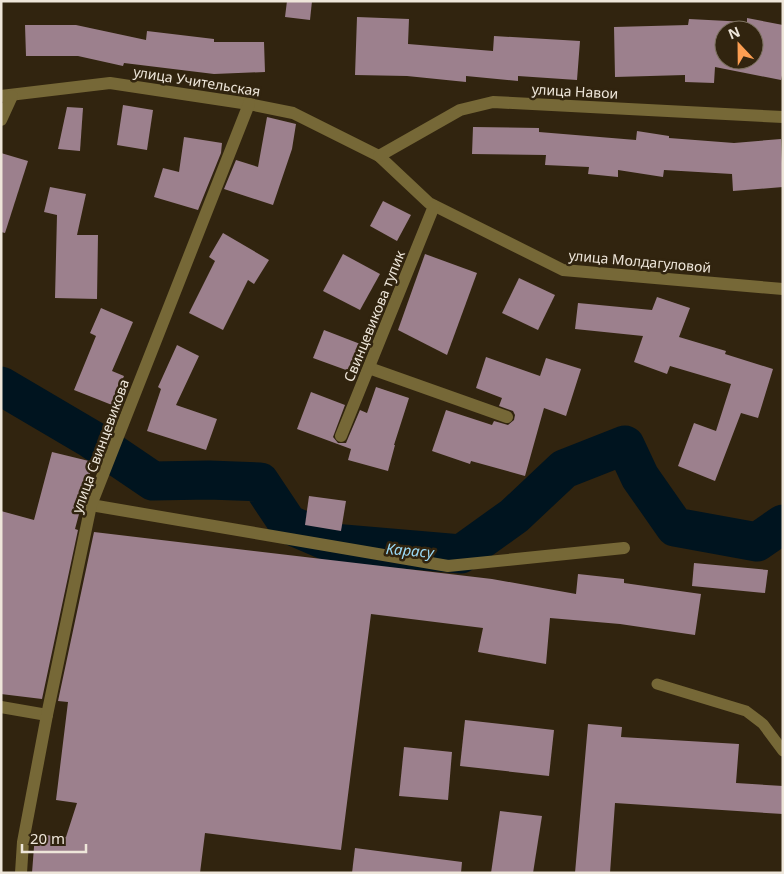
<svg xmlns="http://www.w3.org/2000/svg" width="784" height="874" font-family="'Noto Sans',sans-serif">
<rect width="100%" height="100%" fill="#31240f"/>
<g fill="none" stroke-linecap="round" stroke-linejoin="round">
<path stroke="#00141f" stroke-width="39" d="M 1,386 L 91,439 L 153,481 L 209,480 L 260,482 L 288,524 L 332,543 L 461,554 L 514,516 L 564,469 L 625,445 L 640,477 L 675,527 L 757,542 L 783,524"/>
</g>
<g fill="#9c808d" fill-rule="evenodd">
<path d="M 287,1 L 312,1 L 310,20 L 285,17 Z"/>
<path d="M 357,17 L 409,19 L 408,44 L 493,51 L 494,36 L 580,41 L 577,80 L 518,76 L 518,81 L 466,76 L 466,82 L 407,76 L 355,75 Z"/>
<path d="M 747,18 L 783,25 L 783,71 L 781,80 L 715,67 L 714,83 L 685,82 L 685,75 L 615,77 L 614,27 L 688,25 L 689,19 L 747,22 ZM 724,30 L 754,30 L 754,60 L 724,60 Z"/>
<path d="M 25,25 L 76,25 L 146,40 L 147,31 L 214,39 L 214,42 L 264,42 L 265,72 L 214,74 L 124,63 L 123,66 L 78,56 L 26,56 Z"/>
<path d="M 123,105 L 153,110 L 147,150 L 117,145 Z"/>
<path d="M 67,107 L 83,108 L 80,151 L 58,149 Z"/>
<path d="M 267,117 L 296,124 L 292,149 L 273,205 L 224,189 L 236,160 L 258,167 Z"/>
<path d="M 473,127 L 539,128 L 539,132 L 636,140 L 637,131 L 669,136 L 669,138 L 734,143 L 781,139 L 783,187 L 733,191 L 732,174 L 664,170 L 663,177 L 618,170 L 618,177 L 588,174 L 589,167 L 545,165 L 546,155 L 472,154 Z"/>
<path d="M 184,137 L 222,143 L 221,153 L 198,210 L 154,197 L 163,168 L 179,172 Z"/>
<path d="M 1,153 L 28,161 L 5,233 L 1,232 Z"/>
<path d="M 50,187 L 86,194 L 77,235 L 98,235 L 97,299 L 55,298 L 57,215 L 44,212 Z"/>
<path d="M 383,201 L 411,215 L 397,241 L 370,226 Z"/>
<path d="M 223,233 L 269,260 L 254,284 L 248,280 L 223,330 L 189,313 L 215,261 L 209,257 Z"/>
<path d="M 343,254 L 380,274 L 360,310 L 323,291 Z"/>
<path d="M 425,254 L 477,273 L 447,355 L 398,330 Z"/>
<path d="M 519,278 L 555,295 L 538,330 L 502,313 Z"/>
<path d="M 657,297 L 690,308 L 679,337 L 726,351 L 725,354 L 773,369 L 758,418 L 741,413 L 715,481 L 678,466 L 694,423 L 716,431 L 731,384 L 670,366 L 667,374 L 634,362 L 643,336 L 575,329 L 578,303 L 652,310 Z"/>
<path d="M 101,308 L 133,322 L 112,371 L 124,376 L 112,405 L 74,390 L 96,336 L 90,333 Z"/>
<path d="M 324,330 L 368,347 L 357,374 L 313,358 Z"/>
<path d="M 177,345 L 199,356 L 176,405 L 217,419 L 206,450 L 147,431 L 161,389 L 158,387 Z"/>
<path d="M 486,357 L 540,376 L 546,358 L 581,369 L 566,416 L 544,408 L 525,476 L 471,461 L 470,464 L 432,451 L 446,410 L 492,425 L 494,421 L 508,425 L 514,420 L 515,415 L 513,411 L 499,406 L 502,398 L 476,388 Z"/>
<path d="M 376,387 L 409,398 L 394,445 L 395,445 L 388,471 L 348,460 L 351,449 L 297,429 L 311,392 L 345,405 L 333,437 L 338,443 L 346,443 L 360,410 L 367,413 Z"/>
<path d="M 52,452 L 93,462 L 75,529 L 78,530 L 42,699 L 1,694 L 1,511 L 34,520 Z"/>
<path d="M 309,496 L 346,501 L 341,531 L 305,525 Z"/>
<path d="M 94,532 L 492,579 L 576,594 L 578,574 L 624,579 L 624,583 L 701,594 L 695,635 L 620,624 L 550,618 L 546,664 L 478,652 L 483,628 L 371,614 L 341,850 L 205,833 L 200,873 L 32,873 L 35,834 L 66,837 L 77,803 L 56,800 L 68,702 L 58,701 Z"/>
<path d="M 694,563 L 768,570 L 765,593 L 692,586 Z"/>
<path d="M 465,720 L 554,730 L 549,776 L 460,766 Z"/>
<path d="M 588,724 L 622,727 L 621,737 L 739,744 L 736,783 L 783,786 L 783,814 L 615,803 L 610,873 L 575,873 Z"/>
<path d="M 404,747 L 452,752 L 448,800 L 399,796 Z"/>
<path d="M 500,811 L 542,816 L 533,873 L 491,873 Z"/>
<path d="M 355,848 L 462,862 L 461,873 L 352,873 Z"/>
</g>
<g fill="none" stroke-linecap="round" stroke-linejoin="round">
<path stroke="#766837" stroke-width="11" d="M 657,684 L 746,711 L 763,724 L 783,751"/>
<g stroke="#766837" stroke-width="12">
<path d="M 1,96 L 110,83 L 249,104 L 293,113 L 379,156 L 429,203 L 563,270 L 783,289"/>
<path d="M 1,120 L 12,96"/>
<path d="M 379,156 L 460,110 L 493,102 L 783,117"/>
<path d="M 369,368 L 507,417"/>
<path d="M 341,436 L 434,206"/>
<path d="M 91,505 L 448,566 L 624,548"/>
<path d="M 1,707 L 47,715"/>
<path d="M 21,873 L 23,842 L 47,715 L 91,505 L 249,104"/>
</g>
</g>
<g text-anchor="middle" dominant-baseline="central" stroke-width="5" stroke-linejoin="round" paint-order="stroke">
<g font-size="14" fill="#eee6da" stroke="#31240f">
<text transform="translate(197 81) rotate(9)">улица Учительская</text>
<text transform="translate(575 91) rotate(3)">улица Навои</text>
<text transform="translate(640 261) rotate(5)">улица Молдагуловой</text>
<text transform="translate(374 316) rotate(-68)">Свинцевикова тупик</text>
<text transform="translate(100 446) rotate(-70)">улица Свинцевикова</text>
</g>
<g font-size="15" font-style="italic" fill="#9ad9f6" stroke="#31240f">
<text transform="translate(410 550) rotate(5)">Карасу</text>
</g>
</g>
<rect width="784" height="874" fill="none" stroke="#eee6da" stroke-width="5"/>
<g transform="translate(739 45) rotate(338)"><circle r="24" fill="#31240f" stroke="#7d7260"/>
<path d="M0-4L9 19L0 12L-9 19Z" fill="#fc9e52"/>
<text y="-8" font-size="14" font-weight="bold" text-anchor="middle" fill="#eee6da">N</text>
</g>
<path d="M22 844v8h64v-8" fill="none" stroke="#eee6da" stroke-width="2.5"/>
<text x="30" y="844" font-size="15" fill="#eee6da" stroke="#31240f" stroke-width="4" paint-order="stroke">20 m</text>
</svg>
